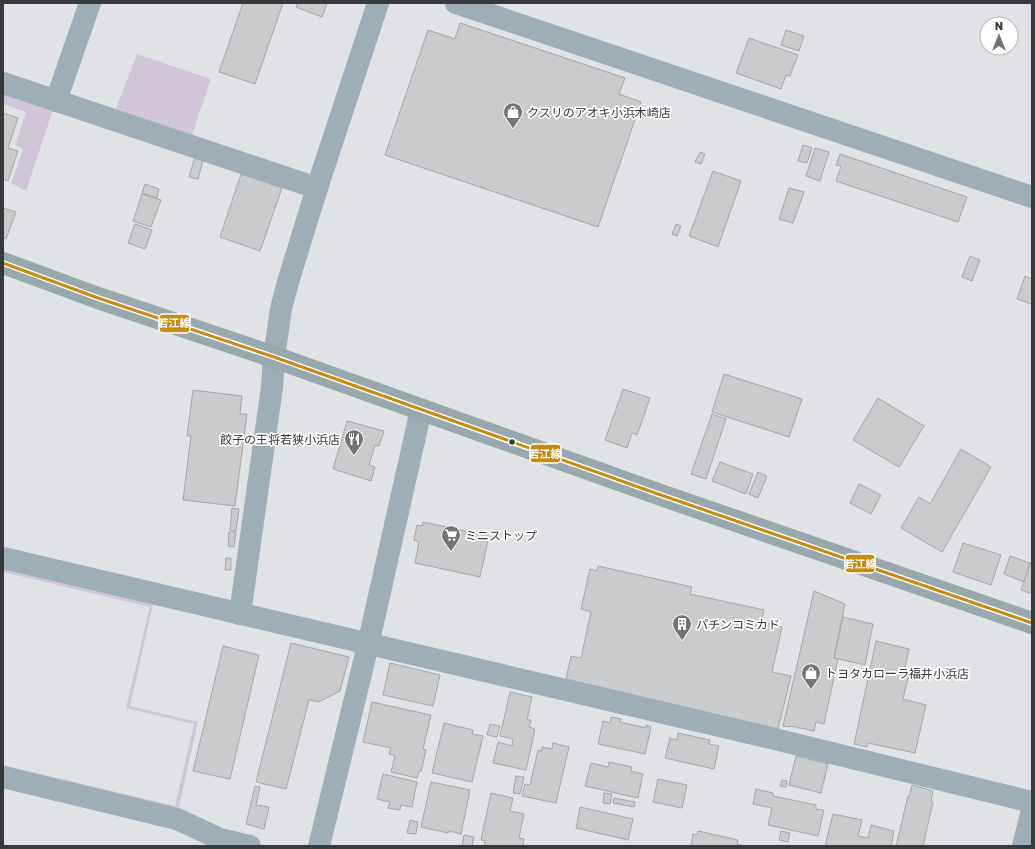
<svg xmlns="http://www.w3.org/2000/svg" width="1035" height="849" font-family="'Golos Text','Noto Sans JP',sans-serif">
<rect width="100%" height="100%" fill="#e0e2e5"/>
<g fill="#d0c6d7">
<path d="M 137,54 L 211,79 L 190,140 L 114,114 Z"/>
<path d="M 3,89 L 54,107 L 26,191 L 11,183 L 23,149 L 15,145 L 26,112 L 3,104 Z"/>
<path d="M 3,569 L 153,604 L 130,706 L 198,722 L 178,811 L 3,769 L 3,765 L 175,806 L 194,724 L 126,708 L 150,607 L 3,572 Z"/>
</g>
<g fill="#cacbcd" stroke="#a6a7a9">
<path d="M 243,3 L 283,3 L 255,84 L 219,72 Z"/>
<path d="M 297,3 L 327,3 L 322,17 L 296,7 Z"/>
<path d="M 460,23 L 625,78 L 619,94 L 641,102 L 598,227 L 385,155 L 428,30 L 455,39 Z"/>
<path d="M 786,30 L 804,36 L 799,51 L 781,45 Z"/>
<path d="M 749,38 L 798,55 L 790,76 L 786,75 L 781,89 L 736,73 Z"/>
<path d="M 3,113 L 18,118 L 8,148 L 18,151 L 8,181 L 3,179 Z"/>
<path d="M 803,145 L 812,148 L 807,163 L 798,161 Z"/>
<path d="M 815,148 L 829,152 L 820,181 L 806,176 Z"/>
<path d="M 700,152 L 705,154 L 701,164 L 695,162 Z"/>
<path d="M 840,154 L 967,197 L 958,222 L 836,181 L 841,166 L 836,165 Z"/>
<path d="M 195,157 L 203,160 L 198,179 L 189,177 Z"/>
<path d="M 713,171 L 741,181 L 718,247 L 689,236 Z"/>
<path d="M 241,174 L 282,188 L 260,251 L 220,237 Z"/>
<path d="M 145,184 L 159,189 L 157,198 L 142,193 Z"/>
<path d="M 789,188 L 804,192 L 793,223 L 779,219 Z"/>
<path d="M 142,194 L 161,200 L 151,227 L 133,221 Z"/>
<path d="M 3,208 L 16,212 L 6,239 L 3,237 Z"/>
<path d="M 135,224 L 152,230 L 145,249 L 128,243 Z"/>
<path d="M 676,224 L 681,226 L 677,236 L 672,234 Z"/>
<path d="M 970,256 L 980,260 L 972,281 L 962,277 Z"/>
<path d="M 1025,276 L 1032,279 L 1032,304 L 1017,299 Z"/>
<path d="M 724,374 L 802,399 L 789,437 L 712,412 Z"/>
<path d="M 623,389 L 650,398 L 637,435 L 632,433 L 627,448 L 605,440 Z"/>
<path d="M 193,390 L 242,396 L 240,414 L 247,414 L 235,506 L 183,500 L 191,436 L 187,436 Z"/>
<path d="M 878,398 L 924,426 L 899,467 L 853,440 Z"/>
<path d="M 712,414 L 726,419 L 706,479 L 691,474 Z"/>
<path d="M 347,421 L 384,431 L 379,446 L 375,445 L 369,465 L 375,467 L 371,481 L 333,469 Z"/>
<path d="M 961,449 L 991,467 L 942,552 L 901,528 L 919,497 L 930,504 Z"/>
<path d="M 720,462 L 753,474 L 746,494 L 712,481 Z"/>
<path d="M 758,472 L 767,476 L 758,498 L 749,494 Z"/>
<path d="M 859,484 L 881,495 L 871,514 L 850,503 Z"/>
<path d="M 232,508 L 239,509 L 236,531 L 230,530 Z"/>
<path d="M 423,522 L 489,536 L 480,577 L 415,563 L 419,542 L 414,540 L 417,525 L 422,526 Z"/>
<path d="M 229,532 L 236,532 L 234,547 L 228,546 Z"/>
<path d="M 963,543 L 1001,555 L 991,585 L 953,572 Z"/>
<path d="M 1010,556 L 1030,563 L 1024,582 L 1004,574 Z"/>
<path d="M 226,558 L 231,558 L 231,570 L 225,570 Z"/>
<path d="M 1032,559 L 1032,594 L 1021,590 Z"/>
<path d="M 598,566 L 692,587 L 690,594 L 764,610 L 761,622 L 782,627 L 772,672 L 791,676 L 778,729 L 566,679 L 571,656 L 581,658 L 591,612 L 581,609 L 590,569 L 597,571 Z"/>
<path d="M 814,591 L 845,604 L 834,658 L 838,659 L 824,724 L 816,722 L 814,731 L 791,726 L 790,727 L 783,726 Z"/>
<path d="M 843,617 L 873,624 L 865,665 L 834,658 Z"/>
<path d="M 876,641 L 909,649 L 904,672 L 909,674 L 903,699 L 926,705 L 915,753 L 868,743 L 867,747 L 854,744 Z"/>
<path d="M 291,643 L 349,657 L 340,691 L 319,702 L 309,700 L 286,789 L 256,782 Z"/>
<path d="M 223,646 L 259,655 L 230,779 L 193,771 Z"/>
<path d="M 390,663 L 440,675 L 433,706 L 383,695 Z"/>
<path d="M 510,692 L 532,697 L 527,720 L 531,720 L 529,727 L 535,729 L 526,770 L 493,763 L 498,742 L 512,746 L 513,739 L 500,736 Z"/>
<path d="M 372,702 L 431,715 L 423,749 L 426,750 L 421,772 L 419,771 L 417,778 L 391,772 L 395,756 L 389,754 L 391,748 L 363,742 Z"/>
<path d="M 611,717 L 621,719 L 620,722 L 646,728 L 646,725 L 651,727 L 645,754 L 598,744 L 603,721 L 610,723 Z"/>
<path d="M 444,723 L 473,730 L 472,734 L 483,736 L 472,782 L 432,773 Z"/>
<path d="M 490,724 L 500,726 L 497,737 L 487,735 Z"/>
<path d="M 678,733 L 710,740 L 709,744 L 719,746 L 714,769 L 665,758 L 670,738 L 677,740 Z"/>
<path d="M 553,743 L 569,747 L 556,803 L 522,796 L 525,784 L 530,785 L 538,750 L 542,751 L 542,747 L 552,749 Z"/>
<path d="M 796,756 L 828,764 L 821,793 L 789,785 Z"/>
<path d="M 609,762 L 632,767 L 631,771 L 643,774 L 638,798 L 585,786 L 591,763 L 608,767 Z"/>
<path d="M 383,774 L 417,782 L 412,807 L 401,805 L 400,810 L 388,808 L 390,802 L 377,799 Z"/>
<path d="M 516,776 L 524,777 L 520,794 L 513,793 Z"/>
<path d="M 658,779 L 687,785 L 682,808 L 653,802 Z"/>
<path d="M 782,780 L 787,781 L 786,787 L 780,786 Z"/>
<path d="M 431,782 L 470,790 L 461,834 L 449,831 L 448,833 L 421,827 Z"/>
<path d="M 912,785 L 933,791 L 931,801 L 933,802 L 923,846 L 896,846 L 908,796 L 909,797 Z"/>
<path d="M 255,786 L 260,787 L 256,805 L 269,807 L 264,829 L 246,824 Z"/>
<path d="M 756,789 L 773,793 L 773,796 L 816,805 L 816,809 L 824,810 L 818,836 L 768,825 L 772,808 L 753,804 Z"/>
<path d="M 491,793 L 513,798 L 510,811 L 524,814 L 519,838 L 524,839 L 523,846 L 484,846 L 485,841 L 481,840 Z"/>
<path d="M 604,793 L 612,794 L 610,804 L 603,803 Z"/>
<path d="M 614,798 L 635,802 L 634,807 L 613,803 Z"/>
<path d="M 580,807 L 633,819 L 628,840 L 576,828 Z"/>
<path d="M 833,814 L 862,820 L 858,836 L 868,838 L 871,825 L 894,831 L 891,846 L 825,846 Z"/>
<path d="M 410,820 L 418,822 L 416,834 L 407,833 Z"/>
<path d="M 698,831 L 738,840 L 737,844 L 744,846 L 691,846 L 693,834 L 697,835 Z"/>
<path d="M 781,831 L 790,833 L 788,842 L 779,840 Z"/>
<path d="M 464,835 L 474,837 L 472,846 L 462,846 Z"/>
</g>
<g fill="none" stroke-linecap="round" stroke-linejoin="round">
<g stroke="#9faeb4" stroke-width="22">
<path d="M 456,3 L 1032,197"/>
<path d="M 3,83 L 317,188"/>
<path d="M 56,101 L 90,3"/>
<path d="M 3,558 L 762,736 L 1032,802"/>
<path d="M 240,614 L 272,387 L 274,357"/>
<path d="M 3,777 L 177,819 L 220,839 L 250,846"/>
<path d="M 319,846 L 368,645 L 421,410"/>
<path d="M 1023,846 L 1032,810"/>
</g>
<path stroke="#9faeb4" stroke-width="22" d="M 274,357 L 281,309 L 288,282 L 317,188 L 378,3"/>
<path stroke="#98a8ad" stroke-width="22" d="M 3,263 L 98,298 L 274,357 L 658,494 L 1032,623"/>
<defs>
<path id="bus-1" d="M 3,263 L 98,298 L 274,357 L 658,494 L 1032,623"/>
</defs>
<use href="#bus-1" stroke="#fff" stroke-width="6"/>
<use href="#bus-1" stroke="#c78b0f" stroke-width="3"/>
</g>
<defs>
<symbol id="shop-pin" viewBox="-11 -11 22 30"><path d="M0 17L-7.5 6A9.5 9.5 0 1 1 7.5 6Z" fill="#737476" stroke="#fff"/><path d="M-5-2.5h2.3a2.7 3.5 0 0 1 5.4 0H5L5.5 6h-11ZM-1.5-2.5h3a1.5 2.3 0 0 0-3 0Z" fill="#fff"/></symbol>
<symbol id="restaurant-pin" viewBox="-11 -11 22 30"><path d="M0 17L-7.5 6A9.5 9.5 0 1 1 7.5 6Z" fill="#737476" stroke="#fff"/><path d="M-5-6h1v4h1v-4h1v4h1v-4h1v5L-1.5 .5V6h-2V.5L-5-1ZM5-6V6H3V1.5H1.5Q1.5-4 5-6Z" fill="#fff"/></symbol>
<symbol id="supermarket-pin" viewBox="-11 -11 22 30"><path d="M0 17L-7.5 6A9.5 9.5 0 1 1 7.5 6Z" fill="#737476" stroke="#fff"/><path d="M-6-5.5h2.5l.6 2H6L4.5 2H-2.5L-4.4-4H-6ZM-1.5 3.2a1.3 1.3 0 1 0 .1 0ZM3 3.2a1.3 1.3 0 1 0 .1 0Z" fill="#fff"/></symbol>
<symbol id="building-pin" viewBox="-11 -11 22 30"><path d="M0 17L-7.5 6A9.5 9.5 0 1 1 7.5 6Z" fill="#737476" stroke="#fff"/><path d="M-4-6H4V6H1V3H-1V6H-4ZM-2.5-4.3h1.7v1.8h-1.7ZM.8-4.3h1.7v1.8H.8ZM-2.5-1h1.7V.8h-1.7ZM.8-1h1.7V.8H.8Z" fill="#fff"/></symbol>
</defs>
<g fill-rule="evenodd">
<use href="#shop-pin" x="502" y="101" width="22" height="30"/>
<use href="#restaurant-pin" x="343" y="428" width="22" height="30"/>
<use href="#supermarket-pin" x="440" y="524" width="22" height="30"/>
<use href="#building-pin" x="671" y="613" width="22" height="30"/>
<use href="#shop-pin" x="800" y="662" width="22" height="30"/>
</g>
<circle fill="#38393b" stroke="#fff" stroke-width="1.5" cx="512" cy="442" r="3.5"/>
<g text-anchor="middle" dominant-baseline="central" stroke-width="3.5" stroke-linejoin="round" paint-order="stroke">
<g font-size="12" fill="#38393b" stroke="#fff" text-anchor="start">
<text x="527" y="112">クスリのアオキ小浜木崎店</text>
<text x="340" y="439" text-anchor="end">餃子の王将若狭小浜店</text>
<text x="465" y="535">ミニストップ</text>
<text x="696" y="624">パチンコミカド</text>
<text x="825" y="673">トヨタカローラ福井小浜店</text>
</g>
</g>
<g stroke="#fff" stroke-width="1.5">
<rect x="159" y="314" width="31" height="19" rx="4" fill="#c78b0f"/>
<rect x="530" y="444" width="31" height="19" rx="4" fill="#c78b0f"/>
<rect x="845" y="554" width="30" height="19" rx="4" fill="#c78b0f"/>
</g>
<g font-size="11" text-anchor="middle" font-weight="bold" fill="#fff">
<text x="174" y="327">若江線</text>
<text x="545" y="458">若江線</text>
<text x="860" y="568">若江線</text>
</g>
<rect width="1035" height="849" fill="none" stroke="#38393b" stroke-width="8"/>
<g transform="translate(999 36)"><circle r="19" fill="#ffffff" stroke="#afb0b1"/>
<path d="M0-3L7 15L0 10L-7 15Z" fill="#737476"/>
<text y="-6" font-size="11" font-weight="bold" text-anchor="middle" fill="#38393b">N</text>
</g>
</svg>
